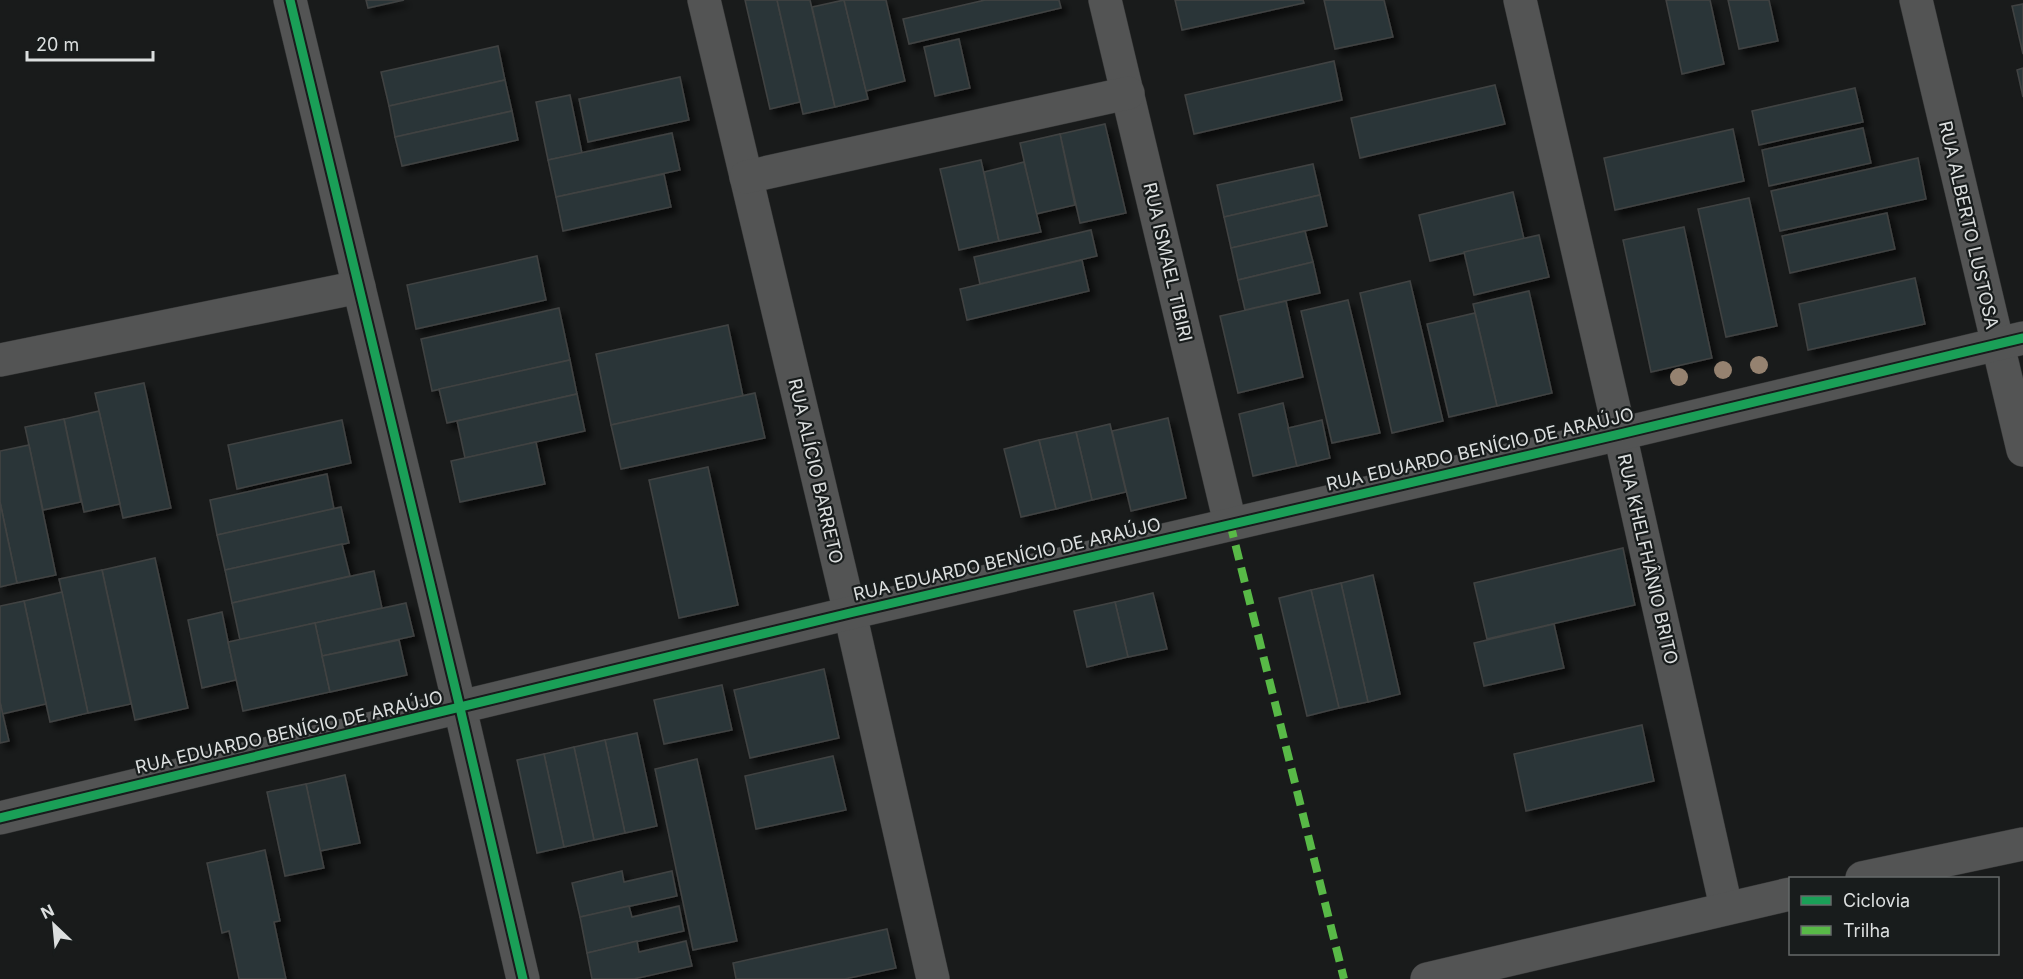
<svg xmlns="http://www.w3.org/2000/svg" width="2023" height="979" font-family="Inter,sans-serif">
<defs>
<filter id="shadow"><feDropShadow dx="5.5" dy="5.5" stdDeviation="3" flood-color="#0009"/></filter>
</defs>
<rect width="100%" height="100%" fill="#191b1b"/>
<g fill="#2c3637" stroke="#414343" stroke-width="1.5" filter="url(#shadow)">
<path d="M 366,0 L 404,0 L 368,8 Z"/>
<path d="M 745,0 L 777,0 L 800,102 L 770,109 Z"/>
<path d="M 777,0 L 810,0 L 835,107 L 803,114 Z"/>
<path d="M 844,0 L 868,99 L 835,107 L 812,7 Z"/>
<path d="M 844,0 L 886,0 L 905,81 L 866,91 Z"/>
<path d="M 985,0 L 1059,0 L 1061,8 L 909,44 L 903,19 Z"/>
<path d="M 1175,0 L 1303,0 L 1304,3 L 1182,30 Z"/>
<path d="M 1324,0 L 1384,0 L 1393,37 L 1335,49 Z"/>
<path d="M 1666,0 L 1710,0 L 1724,64 L 1682,74 Z"/>
<path d="M 1728,0 L 1769,0 L 1778,41 L 1739,49 Z"/>
<path d="M 2023,4 L 2023,54 L 2012,6 Z"/>
<path d="M 959,39 L 970,88 L 935,96 L 924,47 Z"/>
<path d="M 498,46 L 505,80 L 389,106 L 381,72 Z"/>
<path d="M 1334,61 L 1342,100 L 1194,134 L 1185,95 Z"/>
<path d="M 2023,68 L 2023,97 L 2017,70 Z"/>
<path d="M 680,77 L 689,120 L 588,142 L 579,99 Z"/>
<path d="M 505,80 L 512,111 L 395,137 L 389,106 Z"/>
<path d="M 1495,85 L 1505,124 L 1360,158 L 1351,118 Z"/>
<path d="M 1855,88 L 1863,122 L 1759,145 L 1752,111 Z"/>
<path d="M 570,95 L 582,153 L 548,160 L 536,102 Z"/>
<path d="M 512,111 L 518,140 L 402,166 L 395,137 Z"/>
<path d="M 1105,124 L 1126,213 L 1080,223 L 1060,134 Z"/>
<path d="M 1863,128 L 1871,163 L 1769,186 L 1762,150 Z"/>
<path d="M 1733,129 L 1744,181 L 1615,210 L 1604,158 Z"/>
<path d="M 672,133 L 680,170 L 556,197 L 548,160 Z"/>
<path d="M 1060,134 L 1075,205 L 1036,214 L 1020,143 Z"/>
<path d="M 1918,158 L 1926,199 L 1780,231 L 1771,191 Z"/>
<path d="M 981,160 L 999,241 L 959,250 L 940,169 Z"/>
<path d="M 1024,162 L 1041,232 L 999,241 L 984,172 Z"/>
<path d="M 1313,164 L 1320,195 L 1224,217 L 1217,185 Z"/>
<path d="M 664,174 L 671,207 L 563,231 L 556,197 Z"/>
<path d="M 1513,192 L 1524,239 L 1430,261 L 1419,215 Z"/>
<path d="M 1320,195 L 1327,226 L 1231,248 L 1224,217 Z"/>
<path d="M 1749,198 L 1777,326 L 1726,337 L 1698,209 Z"/>
<path d="M 1887,213 L 1895,249 L 1790,273 L 1782,236 Z"/>
<path d="M 1684,227 L 1712,358 L 1651,372 L 1623,240 Z"/>
<path d="M 1091,230 L 1097,256 L 980,284 L 974,257 Z"/>
<path d="M 1305,231 L 1313,262 L 1238,280 L 1231,248 Z"/>
<path d="M 1539,235 L 1549,277 L 1474,295 L 1464,252 Z"/>
<path d="M 537,256 L 546,300 L 416,329 L 407,285 Z"/>
<path d="M 1082,260 L 1089,291 L 967,320 L 960,289 Z"/>
<path d="M 1313,262 L 1320,293 L 1245,310 L 1238,280 Z"/>
<path d="M 1915,278 L 1925,324 L 1808,350 L 1799,304 Z"/>
<path d="M 1410,281 L 1443,421 L 1392,433 L 1360,293 Z"/>
<path d="M 1529,291 L 1552,393 L 1497,406 L 1473,304 Z"/>
<path d="M 1348,300 L 1380,433 L 1332,443 L 1301,311 Z"/>
<path d="M 1286,301 L 1303,377 L 1238,393 L 1220,316 Z"/>
<path d="M 559,308 L 570,360 L 432,391 L 421,339 Z"/>
<path d="M 1475,313 L 1497,406 L 1449,417 L 1427,324 Z"/>
<path d="M 728,325 L 743,396 L 611,425 L 596,354 Z"/>
<path d="M 570,360 L 577,394 L 447,423 L 439,389 Z"/>
<path d="M 144,383 L 171,508 L 123,518 L 95,393 Z"/>
<path d="M 755,393 L 765,438 L 621,469 L 611,425 Z"/>
<path d="M 577,394 L 585,431 L 465,458 L 457,421 Z"/>
<path d="M 1283,403 L 1297,466 L 1253,476 L 1239,414 Z"/>
<path d="M 99,411 L 120,504 L 84,512 L 64,419 Z"/>
<path d="M 1168,418 L 1186,498 L 1131,511 L 1112,431 Z"/>
<path d="M 64,419 L 81,502 L 43,510 L 25,427 Z"/>
<path d="M 342,420 L 351,463 L 237,489 L 228,445 Z"/>
<path d="M 1322,420 L 1330,458 L 1297,466 L 1288,428 Z"/>
<path d="M 1110,424 L 1126,492 L 1092,500 L 1076,432 Z"/>
<path d="M 1076,432 L 1092,500 L 1056,509 L 1039,440 Z"/>
<path d="M 1039,440 L 1056,509 L 1021,517 L 1004,449 Z"/>
<path d="M 536,442 L 545,484 L 460,502 L 451,461 Z"/>
<path d="M 29,445 L 56,575 L 17,583 L 0,502 L 0,451 Z"/>
<path d="M 708,467 L 738,605 L 679,618 L 649,480 Z"/>
<path d="M 327,474 L 334,509 L 217,535 L 210,500 Z"/>
<path d="M 0,502 L 17,583 L 0,587 Z"/>
<path d="M 341,507 L 349,543 L 225,570 L 217,535 Z"/>
<path d="M 342,544 L 350,576 L 232,603 L 225,570 Z"/>
<path d="M 1623,548 L 1635,605 L 1487,639 L 1474,583 Z"/>
<path d="M 155,558 L 188,708 L 135,720 L 102,570 Z"/>
<path d="M 102,570 L 131,704 L 88,713 L 59,579 Z"/>
<path d="M 374,571 L 382,608 L 240,640 L 232,603 Z"/>
<path d="M 1373,575 L 1400,694 L 1368,702 L 1341,583 Z"/>
<path d="M 1341,583 L 1368,702 L 1339,708 L 1311,590 Z"/>
<path d="M 1311,590 L 1339,708 L 1307,716 L 1279,598 Z"/>
<path d="M 62,592 L 88,713 L 50,722 L 24,601 Z"/>
<path d="M 1153,593 L 1167,649 L 1128,657 L 1115,602 Z"/>
<path d="M 24,601 L 46,704 L 2,714 L 0,702 L 0,606 Z"/>
<path d="M 1115,602 L 1128,657 L 1087,667 L 1074,611 Z"/>
<path d="M 406,603 L 414,636 L 322,656 L 315,623 Z"/>
<path d="M 222,612 L 236,680 L 202,688 L 188,620 Z"/>
<path d="M 315,623 L 330,692 L 243,711 L 228,642 Z"/>
<path d="M 1554,624 L 1564,668 L 1484,686 L 1474,643 Z"/>
<path d="M 399,640 L 407,675 L 330,692 L 322,656 Z"/>
<path d="M 824,669 L 839,738 L 750,758 L 734,690 Z"/>
<path d="M 722,685 L 732,730 L 664,744 L 654,700 Z"/>
<path d="M 0,702 L 9,741 L 0,743 Z"/>
<path d="M 1642,725 L 1654,781 L 1526,811 L 1514,754 Z"/>
<path d="M 637,733 L 657,826 L 625,833 L 605,740 Z"/>
<path d="M 605,740 L 625,833 L 594,840 L 574,747 Z"/>
<path d="M 574,747 L 594,840 L 564,847 L 544,754 Z"/>
<path d="M 544,754 L 564,847 L 537,853 L 517,760 Z"/>
<path d="M 833,756 L 846,810 L 756,829 L 745,776 Z"/>
<path d="M 697,759 L 737,941 L 693,950 L 655,769 Z"/>
<path d="M 345,775 L 360,843 L 320,851 L 306,784 Z"/>
<path d="M 306,784 L 324,868 L 285,876 L 267,792 Z"/>
<path d="M 265,850 L 280,921 L 274,922 L 286,979 L 239,979 L 229,931 L 222,933 L 207,863 Z"/>
<path d="M 622,871 L 624,882 L 672,871 L 677,896 L 580,917 L 572,883 Z"/>
<path d="M 629,906 L 632,917 L 679,906 L 684,931 L 587,953 L 580,917 Z"/>
<path d="M 887,929 L 896,968 L 845,979 L 736,979 L 733,963 Z"/>
<path d="M 637,941 L 639,952 L 686,941 L 692,966 L 634,979 L 592,979 L 587,953 Z"/>
</g>
<g fill="none" stroke-linecap="round" stroke-linejoin="round">
<defs>
<g id="street">
<path d="M 290,0 L 460,708 L 523,979"/>
<path d="M 704,0 L 850,613 L 933,979"/>
<path d="M 1105,0 L 1230,523"/>
<path d="M 1520,0 L 1620,434 L 1726,907"/>
<path d="M 1916,0 L 2023,450"/>
<path d="M 746,177 L 1128,93"/>
<path d="M 0,360 L 359,287"/>
<path d="M 0,818 L 850,613 L 1620,434 L 2023,338"/>
<path d="M 1862,878 L 2023,844"/>
<path d="M 1427,979 L 1790,894"/>
</g>
</defs>
<use href="#street" stroke="#333434" stroke-width="34"/>
<use href="#street" stroke="#535454" stroke-width="33"/>
<path stroke="#58b947" stroke-width="8" stroke-dasharray="15 8" stroke-linecap="butt" d="M 1230,523 L 1344,979"/>
<defs>
<g id="cycleway">
<path d="M 290,0 L 460,708 L 523,979"/>
<path d="M 0,818 L 850,613 L 1620,434 L 2023,338"/>
</g>
</defs>
<use href="#cycleway" stroke="#181c1c" stroke-width="13"/>
<use href="#cycleway" stroke="#1a9f57" stroke-width="9"/>
</g>
<g fill="#958270">
<circle cx="1759" cy="365" r="9"/>
<circle cx="1723" cy="370" r="9"/>
<circle cx="1679" cy="377" r="9"/>
</g>
<g text-anchor="middle" dominant-baseline="central" stroke-width="4.5" stroke-linejoin="round" paint-order="stroke">
<g font-size="18" fill="#dcdfdf" stroke="#181c1c">
<text transform="translate(1969 225) rotate(77)">RUA ALBERTO LUSTOSA</text>
<text transform="translate(1168 262) rotate(77)">RUA ISMAEL TIBIRI</text>
<text transform="translate(1480 449) rotate(-13)">RUA EDUARDO BENÍCIO DE ARAÚJO</text>
<text transform="translate(816 471) rotate(77)">RUA ALÍCIO BARRETO</text>
<text transform="translate(1007 559) rotate(-13)">RUA EDUARDO BENÍCIO DE ARAÚJO</text>
<text transform="translate(1648 559) rotate(77)">RUA KHELFHÂNIO BRITO</text>
<text transform="translate(289 732) rotate(-13)">RUA EDUARDO BENÍCIO DE ARAÚJO</text>
</g>
</g>
<rect x="1789" y="877" width="210" height="78" fill="#181c1c" stroke="#666a6a" stroke-width="1.5"/>
<rect x="1801" y="896" width="30" height="9" fill="#1a9f57" stroke="#666a6a" stroke-width="1.5"/>
<text x="1843" y="907" font-size="18" fill="#dcdfdf">Ciclovia</text>
<rect x="1801" y="926" width="30" height="9" fill="#58b947" stroke="#666a6a" stroke-width="1.5"/>
<text x="1843" y="937" font-size="18" fill="#dcdfdf">Trilha</text>
<g transform="translate(54 925) rotate(334)" stroke="#181c1c" stroke-width="4.5" paint-order="stroke">
<path d="M0-4.5L10 22L0 15L-10 22Z" fill="#dcdfdf"/>
<text y="-9" font-size="16" font-weight="bold" text-anchor="middle" fill="#dcdfdf">N</text>
</g>
<path d="M27 51v9h126v-9" fill="none" stroke="#dcdfdf" stroke-width="3"/>
<text x="36" y="51" font-size="18" fill="#dcdfdf" stroke="#181c1c" stroke-width="4.5" paint-order="stroke">20 m</text>
</svg>
